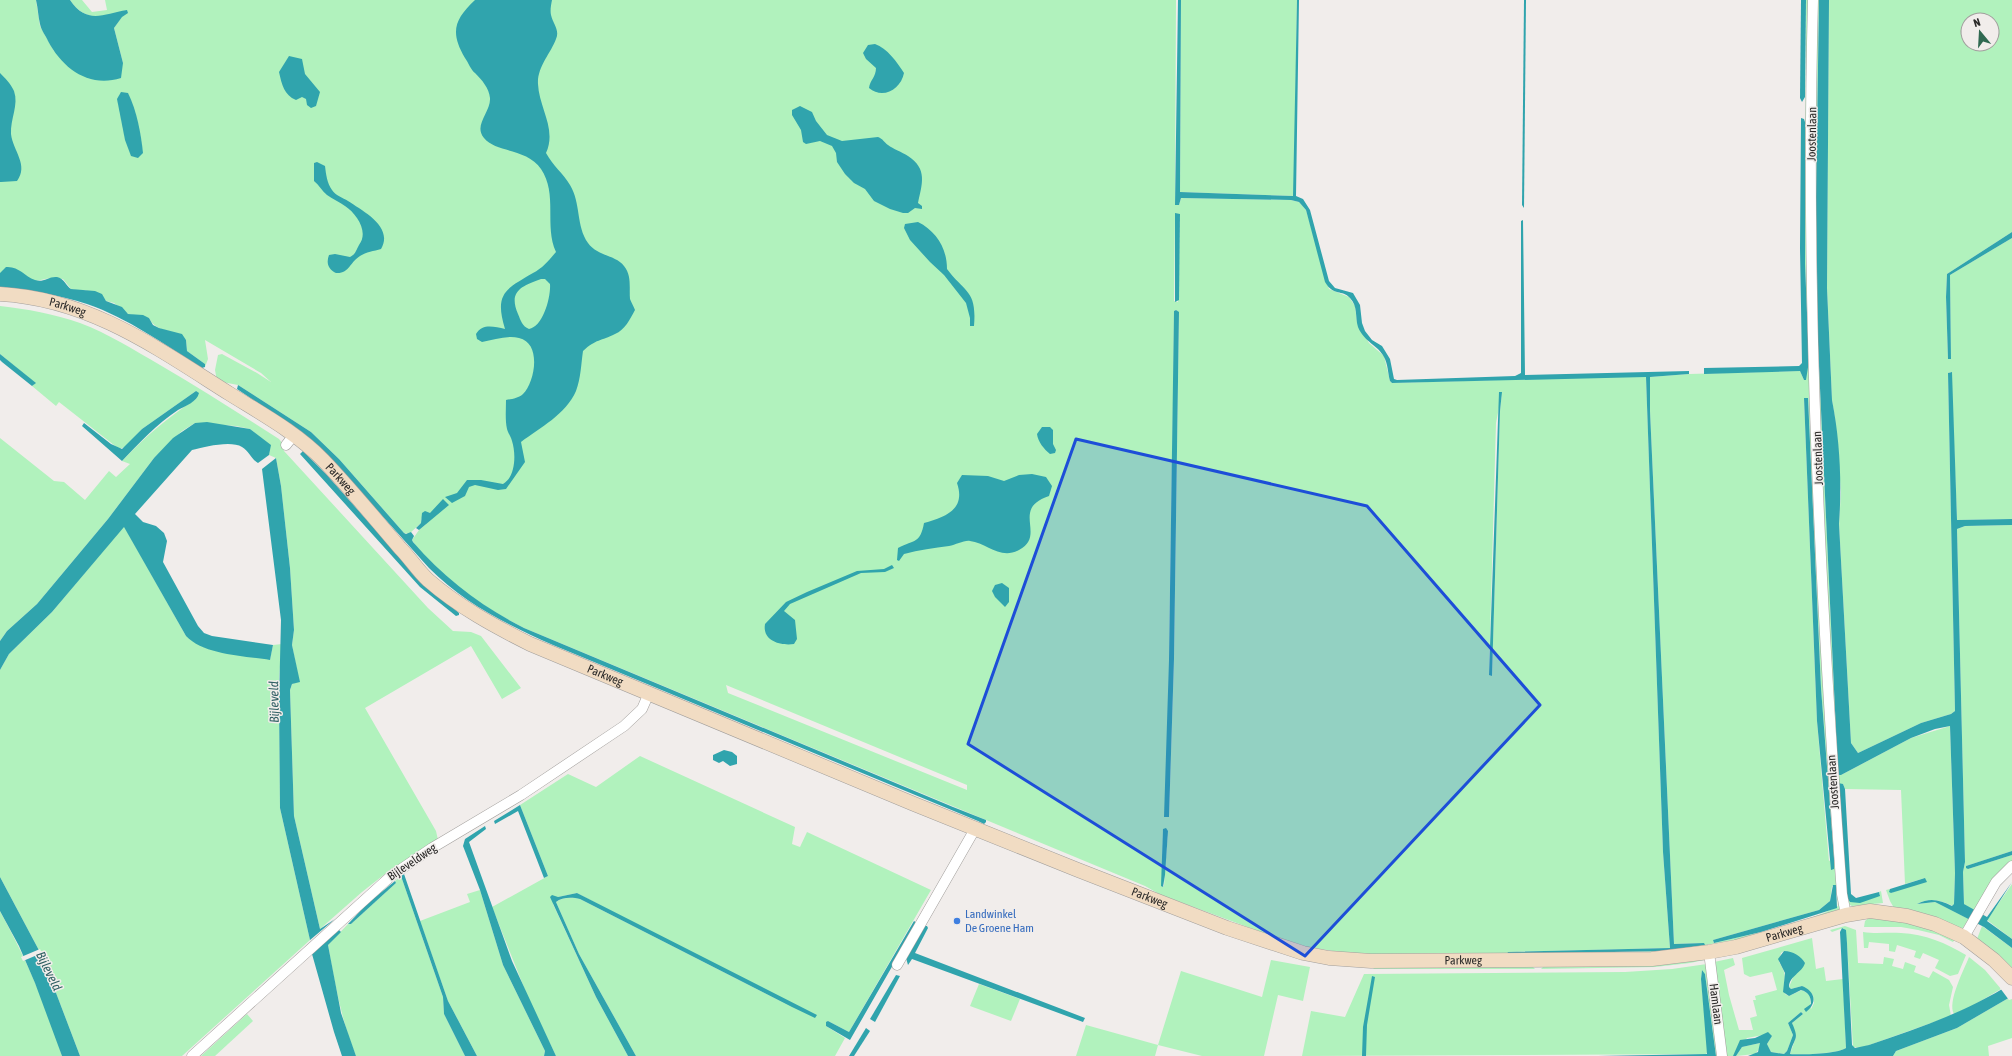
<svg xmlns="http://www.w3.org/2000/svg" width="2012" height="1056" font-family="'Asap Condensed',sans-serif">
<rect width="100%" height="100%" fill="#f1edeb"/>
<g fill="#b1f2bd" fill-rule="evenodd">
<path d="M 0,0 L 36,0 L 40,26 L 54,51 L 123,63 L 114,28 L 122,16 L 123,11 C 102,20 83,20 70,0 L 82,0 L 92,12 L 107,10 L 105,0 L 1176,0 L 1175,204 L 1179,205 L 1181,198 L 1291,200 L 1299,202 L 1306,210 L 1329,289 L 1349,297 L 1355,306 L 1357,322 L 1369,343 L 1384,356 L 1390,381 L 1392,383 L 1646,376 L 1663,852 L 1670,948 L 1508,952 L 1581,953 L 1664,951 L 1704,943 L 1674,944 L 1650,411 L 1650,377 L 1689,374 L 1800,371 L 1804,380 L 1809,361 L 1805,264 L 1806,0 L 1819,0 L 1816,197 L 1818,345 L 1838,775 L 1841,775 L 1911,738 L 1950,726 L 1955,873 L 1954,904 L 1953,906 C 1940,900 1930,897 1917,904 L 1935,902 L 1969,919 L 1962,929 L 1894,908 L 1890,901 L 1886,890 L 1890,889 L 1891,893 L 1925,878 L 1905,884 L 1901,790 L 1845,789 L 1843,784 L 1848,900 L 1880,895 L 1879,892 L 1881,891 L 1883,903 L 1852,906 L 1847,903 L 1841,910 L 1766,935 L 1705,945 L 1702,949 L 1671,953 L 1364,956 L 1296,945 L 1161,895 L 1145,886 L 524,628 C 489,610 457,590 430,561 C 423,554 416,547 412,540 L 419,530 L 426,524 L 421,518 L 421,523 L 409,534 L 404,533 L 339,459 L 311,432 L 238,385 L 217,381 L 215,370 L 218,355 L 222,354 L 257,373 L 271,382 L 261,373 L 205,340 L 208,359 L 205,367 L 205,364 L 187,351 L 186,340 C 172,327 157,334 149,318 L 128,314 L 114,303 L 106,301 L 103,297 L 85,290 L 81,291 L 71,289 L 63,279 L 50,278 L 36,281 L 0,273 ZM 1175,214 L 1180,214 L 1178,302 L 1174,301 ZM 1176,310 L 1179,313 L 1174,659 L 1169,817 C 1167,648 1173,480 1174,311 ZM 1502,392 L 1500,411 L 1492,676 L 1489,674 L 1496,423 ZM 1804,398 L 1808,398 L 1821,688 L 1834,858 L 1829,861 L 1817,721 ZM 726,685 L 967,785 L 967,790 L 728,693 ZM 1163,829 L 1168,831 L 1164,886 L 1162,887 ZM 1836,885 L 1838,906 C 1806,924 1751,934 1714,943 L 1713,940 L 1720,938 L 1819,910 L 1830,901 L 1832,886 Z"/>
<path d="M 1181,0 L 1297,0 L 1294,196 L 1180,192 Z"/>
<path d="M 1829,0 L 2012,0 L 2012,232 L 1947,274 L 1946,297 L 1948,359 L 1951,359 L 1950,275 L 2012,238 L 2012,519 L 1957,520 L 1951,372 L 1948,373 L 1955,711 L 1951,714 L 1921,723 L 1858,753 L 1851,743 L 1839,524 L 1841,492 L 1835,418 L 1832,400 L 1827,288 ZM 1968,20 L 1992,20 L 1992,44 L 1968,44 Z"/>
<path d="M 0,306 C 27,309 54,314 80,323 C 109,334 134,350 160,365 C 201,389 240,414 279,439 L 282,443 L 284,451 L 428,608 L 453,631 L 471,632 L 481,636 L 521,688 L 502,699 L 471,646 L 365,708 L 436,831 L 438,840 L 390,870 L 362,892 L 320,929 L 294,816 L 290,690 L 292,684 L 299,681 L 292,645 L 294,630 L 290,568 L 281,486 L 276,458 L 269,455 L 270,445 L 250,429 L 236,426 L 195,423 L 182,431 L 154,458 L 108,519 L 37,604 L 7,631 L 0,641 L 0,438 L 54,481 L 64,482 L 85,500 L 109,471 L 116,477 L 130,464 L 122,461 C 145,437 168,417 196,399 L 196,391 L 142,429 L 125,447 L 119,449 L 59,402 L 56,406 L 32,386 L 35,383 L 0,354 Z"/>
<path d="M 2012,525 L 2012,851 L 1966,866 L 1968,869 L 2012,855 L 2012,861 L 1974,911 L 1964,904 L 1963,872 L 1965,862 L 1957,529 L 1965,526 Z"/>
<path d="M 124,526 L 186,636 L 270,659 L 273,645 L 282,644 L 279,678 L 280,808 L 310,940 L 182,1056 L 80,1056 L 42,956 L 0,877 L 0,670 L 9,654 L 52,612 Z"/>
<path d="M 640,756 L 795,827 L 792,844 L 800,847 L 807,832 L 931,890 L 849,1032 L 828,1021 L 826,1026 L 845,1038 L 835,1056 L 636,1056 L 579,954 L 556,902 C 563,897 572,897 580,899 L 792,1007 L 577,893 L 558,897 L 553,904 L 596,997 L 628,1056 L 556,1056 L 529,1000 L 492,907 L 548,876 L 520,805 L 568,774 L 596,787 Z"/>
<path d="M 401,876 L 443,997 L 444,1014 L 465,1056 L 356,1056 C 341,1020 335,983 328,945 L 348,924 L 351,924 L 396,883 L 395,881 Z"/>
<path d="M 2012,884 L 2012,939 L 1987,920 Z"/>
<path d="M 480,890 L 503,965 L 545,1051 L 544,1056 L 477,1056 L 448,1001 L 420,921 L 470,902 L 467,894 Z"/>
<path d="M 0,911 C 25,957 47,1006 62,1056 L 0,1056 Z"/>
<path d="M 1871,916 L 1921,925 L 1955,939 L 1953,942 L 1939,935 L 1918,930 L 1901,927 L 1864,927 L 1865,921 Z"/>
<path d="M 1845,926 L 1856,930 L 1858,963 L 1883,964 L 1884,957 L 1894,959 L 1892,966 L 1903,969 L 1905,962 L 1916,966 L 1914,972 L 1929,978 L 1933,971 L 1949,980 L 1953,987 L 1949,1005 L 1951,1016 L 1861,1048 L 1853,1047 L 1847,943 L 1844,929 L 1843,928 L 1832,932 L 1830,930 Z"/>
<path d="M 1982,926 L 2012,948 L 2012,972 L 1977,939 Z"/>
<path d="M 1863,932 C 1876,934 1888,932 1901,933 C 1925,934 1946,943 1966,955 L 1958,974 L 1950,976 L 1935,968 L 1939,960 L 1923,953 L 1920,959 L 1914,957 L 1916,951 L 1897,945 L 1895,952 L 1889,951 L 1889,944 L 1869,942 L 1868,948 L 1864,948 Z"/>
<path d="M 1812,938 L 1816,969 L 1824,967 L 1826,981 L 1843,979 L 1846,1048 C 1838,1054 1801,1055 1790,1054 L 1796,1037 L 1792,1023 L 1803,1014 L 1801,1012 L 1788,1023 L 1793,1035 L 1787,1051 L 1784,1054 L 1771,1052 L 1767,1044 L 1772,1036 L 1763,1035 L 1747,1038 L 1733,1056 L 1724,1056 L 1714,962 L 1733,958 L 1735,965 L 1724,970 L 1729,995 L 1739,1030 L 1753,1030 L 1750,1018 L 1757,1016 L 1753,1000 L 1756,1000 L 1755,996 L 1777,990 L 1772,972 L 1750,977 L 1744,974 L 1742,958 ZM 1784,951 L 1796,955 L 1798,971 L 1794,975 L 1789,987 L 1791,989 L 1802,986 L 1813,995 L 1814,1003 L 1811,1009 L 1810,995 L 1802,990 L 1789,996 L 1785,994 C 1781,978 1790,979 1779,962 L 1781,953 Z"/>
<path d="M 1969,957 L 1985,970 L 2001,989 L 1972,1006 L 1954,1014 C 1947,1002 1964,970 1969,957 Z"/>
<path d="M 1271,960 L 1310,967 L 1303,1001 L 1278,995 L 1264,1056 L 1202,1056 L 1158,1045 L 1155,1056 L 1076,1056 L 1086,1025 L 1158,1045 L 1181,971 L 1262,997 Z"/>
<path d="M 1704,960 L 1690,963 L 1655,967 L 1541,969 L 1544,966 Z"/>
<path d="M 1707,964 L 1721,1056 L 1716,1056 L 1705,974 L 1702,970 L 1701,979 L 1708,1051 L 1706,1054 L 1302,1056 L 1311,1011 L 1345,1017 L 1364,974 L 1625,972 L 1672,969 Z"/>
<path d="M 1375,967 L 1533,967 L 1535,969 L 1373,969 Z"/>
<path d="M 979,984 L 1020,999 L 1011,1021 L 970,1006 Z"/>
<path d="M 2012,996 L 2012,1038 L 1988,1046 L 1989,1056 L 1893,1056 L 1896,1051 L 1957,1028 Z"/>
<path d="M 247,1014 L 253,1021 L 215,1056 L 201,1056 Z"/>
<path d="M 1760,1043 L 1760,1048 L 1755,1054 L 1736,1056 L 1742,1047 Z"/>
</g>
<g fill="#30a4ad" fill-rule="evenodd">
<path d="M 36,0 L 70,0 C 87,25 103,14 127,10 L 128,13 L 122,17 L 114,28 L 123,63 L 121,78 C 89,88 63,69 48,41 C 46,36 41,30 40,24 C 38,16 38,8 36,0 Z"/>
<path d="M 475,0 L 552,0 C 551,5 550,11 551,15 C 553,24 560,30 556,39 C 551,53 537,67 538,84 C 539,108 557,129 546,153 C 553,166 563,173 570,185 C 581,203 576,226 588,243 C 597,256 616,255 624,266 C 632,276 629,287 630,299 C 631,302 634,307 635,310 C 630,319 625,330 615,334 C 601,341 596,339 583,351 C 581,364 581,378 576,391 C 566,414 540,428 521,442 L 525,462 L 506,489 L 498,490 L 475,485 L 469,487 L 465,496 L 452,503 L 445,497 L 457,493 L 467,480 L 481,480 L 503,484 C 516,477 516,453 512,441 C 511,437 508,433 507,429 C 505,420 506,409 506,400 C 512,399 519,398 523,394 C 535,382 542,343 519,338 C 507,335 494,340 482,342 L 477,339 L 476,334 C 483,323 494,327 505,329 C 494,293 506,289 533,273 C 543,268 549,260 556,252 C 544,226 558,194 541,169 C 527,148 496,153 484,138 C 473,125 491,112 490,98 C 489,88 482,80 475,73 C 471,70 468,62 465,58 C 450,32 454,20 475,0 ZM 541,279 L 545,279 L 550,284 C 551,297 543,327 529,329 C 522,326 521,321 518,314 C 508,291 522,286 541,279 Z"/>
<path d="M 1178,0 L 1181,0 L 1180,192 L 1293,196 L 1297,0 L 1299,0 L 1296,196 L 1303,199 L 1310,210 L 1329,281 L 1335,288 L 1353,293 L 1360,305 L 1362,323 L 1365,331 L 1372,340 L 1382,346 L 1390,359 L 1394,379 L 1397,380 L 1515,376 L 1521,373 L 1521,221 L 1523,220 L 1525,375 L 1689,371 L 1689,374 L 1650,377 L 1650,411 L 1674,944 L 1704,943 L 1705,945 L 1664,951 L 1507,954 L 1508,952 L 1670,948 L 1663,852 L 1646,377 L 1392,383 L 1390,381 C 1388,374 1388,364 1384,357 C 1378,345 1364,342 1358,327 C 1355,317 1358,306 1350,298 C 1342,289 1334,297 1325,282 L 1306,210 L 1299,202 L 1291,200 L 1181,198 L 1179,205 L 1175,205 Z"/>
<path d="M 1524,0 L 1526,0 L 1524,208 L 1522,205 Z"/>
<path d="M 1801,0 L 1806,0 L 1805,97 L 1802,102 L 1800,98 Z"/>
<path d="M 1819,0 L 1829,0 L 1827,288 L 1832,400 C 1840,441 1842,483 1839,524 L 1851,743 L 1858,753 L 1921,723 L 1951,714 L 1955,711 L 1948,373 L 1952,372 L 1957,520 L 2012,519 L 2012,525 L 1965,526 L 1957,529 L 1965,862 L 1963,872 L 1964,904 L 1987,917 L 2012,882 L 1987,921 L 2012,939 L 2012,948 L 1984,927 L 1939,904 L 1935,902 L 1917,904 C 1930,897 1940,900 1952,906 L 1954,904 L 1955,873 L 1950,726 L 1935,729 L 1911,738 L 1841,775 L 1838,775 L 1818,345 L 1816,197 Z"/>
<path d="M 875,44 C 887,48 897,62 904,73 C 901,89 883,100 869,88 C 870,80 876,77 876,68 L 866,59 L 863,53 L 868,45 Z"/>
<path d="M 289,56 L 302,59 L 305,74 L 320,92 L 316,106 L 311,108 L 307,105 L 306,99 L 302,97 L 296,100 C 284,95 282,85 279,72 Z"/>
<path d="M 0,73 C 5,78 11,84 14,91 C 19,105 10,119 11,134 C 13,151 29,165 17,181 L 1,182 L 0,182 Z"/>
<path d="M 121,92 L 128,93 C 137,111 141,134 143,153 L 138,158 L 131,156 L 125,140 L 117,99 Z"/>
<path d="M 800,106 L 812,112 L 816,121 L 827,135 L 842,141 L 878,137 C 883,139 884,142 888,145 C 893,149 902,152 908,156 C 928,169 922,184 918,203 L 922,206 L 922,209 L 915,208 L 908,213 L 903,213 L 890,209 L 874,201 L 865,189 L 854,183 L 845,174 L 837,162 L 836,153 L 832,146 L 820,141 L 806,144 L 803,142 L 801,130 L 792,115 L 792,110 Z"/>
<path d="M 1801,118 L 1804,119 L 1805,122 L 1805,264 L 1809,361 L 1806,380 L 1804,380 L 1800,371 L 1704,374 L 1704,368 L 1799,366 L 1802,363 L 1800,248 Z"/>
<path d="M 317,162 L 325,166 C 326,174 327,183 332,190 C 335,195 343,198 348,201 C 363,211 394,227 381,249 C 374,251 366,252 360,256 C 350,262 349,274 336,273 C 328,269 326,263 329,255 L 335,254 L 350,257 C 356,254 356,250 359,245 C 369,232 357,214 345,206 C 340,202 332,199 327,195 C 322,191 319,185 314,181 L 314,163 Z"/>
<path d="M 1175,213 L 1180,214 L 1179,300 L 1175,302 Z"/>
<path d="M 918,222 C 936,231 947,248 947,269 C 965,293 977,290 974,326 L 970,326 L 970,318 L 966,303 L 944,275 L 930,262 L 910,240 L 904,228 L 905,224 Z"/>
<path d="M 2012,232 L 2012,238 L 1950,275 L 1951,359 L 1948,359 L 1946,297 L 1947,274 Z"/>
<path d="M 6,267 C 19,266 24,276 35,280 C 43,283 49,276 57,277 C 64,278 66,286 71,289 L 95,291 L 102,294 L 106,301 L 122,307 L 128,314 L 143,315 L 149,318 L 153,325 L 159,328 L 182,334 L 186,340 L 187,351 L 205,364 L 205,367 L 202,368 C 165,345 128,318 87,304 C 59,295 29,290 0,287 L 0,273 Z"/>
<path d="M 1176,310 L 1179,312 L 1174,659 L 1169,817 L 1164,817 L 1169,660 L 1174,311 Z"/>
<path d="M 0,354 L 36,383 L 32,386 L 2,362 L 0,360 Z"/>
<path d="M 238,385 L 311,432 L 339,459 L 404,533 L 406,534 L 411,532 L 414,536 L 412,540 L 413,542 C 445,579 481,606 524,628 L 953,807 L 986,820 L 986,822 L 984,824 L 978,821 L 553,645 C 508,625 465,604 429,568 L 341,470 L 276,415 L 237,389 Z"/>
<path d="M 196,391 L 199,393 C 197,402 185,406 178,410 C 157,424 139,443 122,461 L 82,426 L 84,423 L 111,444 L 122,449 L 142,429 Z"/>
<path d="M 1499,392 L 1502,392 L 1500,411 L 1492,676 L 1489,675 Z"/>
<path d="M 1804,398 L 1808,398 L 1821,688 L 1834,858 L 1834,869 L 1831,870 L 1817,721 Z"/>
<path d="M 207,422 L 250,429 L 271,445 L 269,455 L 258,463 C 251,459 249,451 242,447 C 231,440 204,447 192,450 L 135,514 L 143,522 L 156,526 L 164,533 L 167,541 L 163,562 L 198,626 L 204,633 L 212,636 L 273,645 L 270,660 C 245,656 204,655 186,636 L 124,527 L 52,612 L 9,654 L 0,670 L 0,641 L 7,631 L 37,604 L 108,519 L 154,458 L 173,438 L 195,423 Z"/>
<path d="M 1042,427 L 1050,427 L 1053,430 L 1053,444 L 1056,450 L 1055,453 L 1050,454 C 1044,449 1038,442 1037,434 Z"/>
<path d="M 303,451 L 326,474 L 420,580 L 459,613 L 459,615 L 456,616 L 420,587 L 300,454 Z"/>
<path d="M 276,458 L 281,486 L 290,568 L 294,630 L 292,645 L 300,682 L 292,684 L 290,690 L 294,816 L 320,929 L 335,919 L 310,940 L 280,808 L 279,700 L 281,620 L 262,469 Z"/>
<path d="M 1032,474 L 1046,477 L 1052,486 L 1049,496 C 1010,509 1047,535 1019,550 C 1000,560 987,543 970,541 C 964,540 956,545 949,546 C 934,548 919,550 904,554 L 899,561 L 897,560 L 898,548 C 915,539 920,544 924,523 C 946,517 966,509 957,483 L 962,475 L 988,476 L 1004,481 L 1019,475 Z"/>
<path d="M 443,499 L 449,505 L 419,530 L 416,528 L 421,523 L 422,513 L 425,511 L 430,513 Z"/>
<path d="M 892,565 L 894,568 L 885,572 L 861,573 L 790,604 L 784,611 L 795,620 L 797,639 L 794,644 C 781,646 762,641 765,624 L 786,602 L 807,592 L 857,571 L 884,569 Z"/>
<path d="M 1002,583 L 1009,588 L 1009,602 L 1005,607 L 995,597 L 992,591 L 995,585 Z"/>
<path d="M 724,750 L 732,752 L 737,756 L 737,764 L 730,766 L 723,761 L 719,763 L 713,760 L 713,755 Z"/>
<path d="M 1838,783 L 1843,784 L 1845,789 L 1851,894 L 1856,898 L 1879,892 L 1880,896 L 1860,903 L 1850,902 L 1846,896 Z"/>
<path d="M 520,805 L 548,876 L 544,878 L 518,811 L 495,824 L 494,821 Z"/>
<path d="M 485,826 L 486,829 L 469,842 L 512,961 L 556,1056 L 544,1056 L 545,1051 L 503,965 L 480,890 L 463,846 L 465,839 Z"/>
<path d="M 1166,828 L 1168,831 L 1165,875 L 1163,887 L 1161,886 L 1163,829 Z"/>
<path d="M 2012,851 L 2012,855 L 1968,869 L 1966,868 L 1966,866 Z"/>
<path d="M 404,874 L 448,1001 L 477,1056 L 465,1056 L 444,1014 L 443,997 L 401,876 Z"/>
<path d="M 0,877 L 42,956 L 80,1056 L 62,1056 L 35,983 L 19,946 L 0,911 Z"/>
<path d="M 1925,878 L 1927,882 L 1891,893 L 1889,892 L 1890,889 Z"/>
<path d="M 395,881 L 396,883 L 351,924 L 348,924 L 368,903 Z"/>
<path d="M 1833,885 L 1836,885 L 1837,908 L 1761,932 L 1714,943 L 1713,940 L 1720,938 L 1819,910 L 1830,901 Z"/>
<path d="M 577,893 L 817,1015 L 815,1018 L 792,1007 L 580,899 C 572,897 562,897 556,902 L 579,954 L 636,1056 L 628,1056 L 596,997 L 550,897 L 552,895 L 558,897 Z"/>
<path d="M 914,921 L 917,923 L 850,1040 L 826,1026 L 826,1022 L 828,1021 L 849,1032 Z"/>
<path d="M 924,926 L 927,926 L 928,928 L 915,953 L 1085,1018 L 1083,1022 L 912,959 L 908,965 L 906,958 Z"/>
<path d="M 1842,928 L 1846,930 L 1847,943 L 1852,1045 L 1855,1048 L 1869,1045 C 1920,1028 1966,1012 2012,983 L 2012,996 L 1957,1028 L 1896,1051 L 1893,1056 L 1748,1056 L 1758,1052 L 1760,1043 L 1742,1047 L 1736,1056 L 1733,1056 L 1740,1040 L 1755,1038 L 1768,1032 L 1772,1036 L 1767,1044 L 1771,1052 L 1784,1054 L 1787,1051 L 1793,1035 L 1788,1023 L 1801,1012 L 1803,1014 L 1792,1023 C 1800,1041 1794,1036 1790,1054 C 1801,1055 1838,1054 1846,1048 L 1840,932 Z"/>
<path d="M 339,930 L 341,932 L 328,945 L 341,1013 L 356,1056 L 342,1056 L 334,1032 L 312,954 Z"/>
<path d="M 1784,951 C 1793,951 1801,956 1805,963 C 1802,973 1789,976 1789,987 L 1791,989 L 1802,986 C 1815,991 1818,1003 1806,1012 L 1804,1009 L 1811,1004 C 1811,996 1808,992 1801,990 L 1789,996 L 1783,992 L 1785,973 L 1778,959 Z"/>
<path d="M 1702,970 L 1705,974 L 1716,1056 L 1598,1056 L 1707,1054 L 1701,979 Z"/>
<path d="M 896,975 L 900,976 L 875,1022 L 870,1019 Z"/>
<path d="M 1372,976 L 1375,977 L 1367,1025 L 1366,1056 L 1362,1056 L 1363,1027 Z"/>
<path d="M 866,1028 L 870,1031 L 854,1056 L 849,1056 Z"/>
</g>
<g fill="#f1edeb">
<path d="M 40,949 L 42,953 L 23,961 L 21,957 Z"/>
<path d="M 2012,981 L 2012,999 L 2009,1000 L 2000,988 Z"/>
</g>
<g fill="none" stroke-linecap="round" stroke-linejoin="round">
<defs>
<g id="street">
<path d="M 1813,0 C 1805,298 1820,597 1842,894 L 1846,915"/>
<path d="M 286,445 L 294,435"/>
<path d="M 1964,937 L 1996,882 L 2012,866"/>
<path d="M 1709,952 L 1722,1056"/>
<path d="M 897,965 L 975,829"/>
<path d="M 192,1056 L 391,876 L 432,848 L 521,795 L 624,726 L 642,709 L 649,693"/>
</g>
<g id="secondary">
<path id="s1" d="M 0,294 C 90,299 157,348 230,394 C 262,414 297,433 323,460 C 350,488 375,519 400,548 C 410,558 418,571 428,580 C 459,607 494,626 530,644 L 914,804 L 1078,870 L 1227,928 L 1303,953 L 1329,958 L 1371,961 L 1652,959 L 1709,952 L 1736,947 L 1846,915 L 1870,911 L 1907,916 L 1935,924 L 1964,937 L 1994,960 L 2012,978"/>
</g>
</defs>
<use href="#street" stroke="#a29f9c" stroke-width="11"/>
<use href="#secondary" stroke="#a29f9c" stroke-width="15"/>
<use href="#street" stroke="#fff" stroke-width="10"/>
<use href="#secondary" stroke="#f1dcc3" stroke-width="14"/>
</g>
<path fill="#1d4ed8" fill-opacity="0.2" stroke="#1d4ed8" stroke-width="3" stroke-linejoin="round" d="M 1076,439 L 1367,506 L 1540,705 L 1305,956 L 968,744 Z"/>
<circle fill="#3f7fe0" stroke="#f1edeb" stroke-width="1.5" cx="957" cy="921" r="4"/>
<g text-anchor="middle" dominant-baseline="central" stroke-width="3" stroke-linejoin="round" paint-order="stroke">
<g font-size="12" fill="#2a2928" stroke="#f1edeb">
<text transform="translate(1812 134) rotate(-89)">Joostenlaan</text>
<text stroke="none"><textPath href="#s1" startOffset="69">Parkweg</textPath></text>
<text transform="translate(1818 458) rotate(-92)">Joostenlaan</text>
<text stroke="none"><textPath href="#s1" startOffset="394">Parkweg</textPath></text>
<text stroke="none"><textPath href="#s1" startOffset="730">Parkweg</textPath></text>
<text transform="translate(1833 782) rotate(-94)">Joostenlaan</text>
<text transform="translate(412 862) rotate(-34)">Bijleveldweg</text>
<text stroke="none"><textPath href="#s1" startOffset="1318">Parkweg</textPath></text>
<text stroke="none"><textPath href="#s1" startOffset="1966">Parkweg</textPath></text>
<text stroke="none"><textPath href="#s1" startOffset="1642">Parkweg</textPath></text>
<text transform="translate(1716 1004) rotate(83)">Hamlaan</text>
</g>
<g font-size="12" fill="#366cbe" stroke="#f1edeb" text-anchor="start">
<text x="965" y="914">Landwinkel<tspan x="965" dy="14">De Groene Ham</tspan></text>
</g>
<g font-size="13" font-style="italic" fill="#2f5f63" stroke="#f1edeb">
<text transform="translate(274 702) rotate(-91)">Bijleveld</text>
<text transform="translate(49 971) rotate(64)">Bijleveld</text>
</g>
</g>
<g transform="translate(1980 32) rotate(342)"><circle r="19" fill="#f1edeb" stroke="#a19f9d"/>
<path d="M0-3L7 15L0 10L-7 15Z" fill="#306951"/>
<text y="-6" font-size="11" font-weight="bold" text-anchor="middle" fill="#2a2928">N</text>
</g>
</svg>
